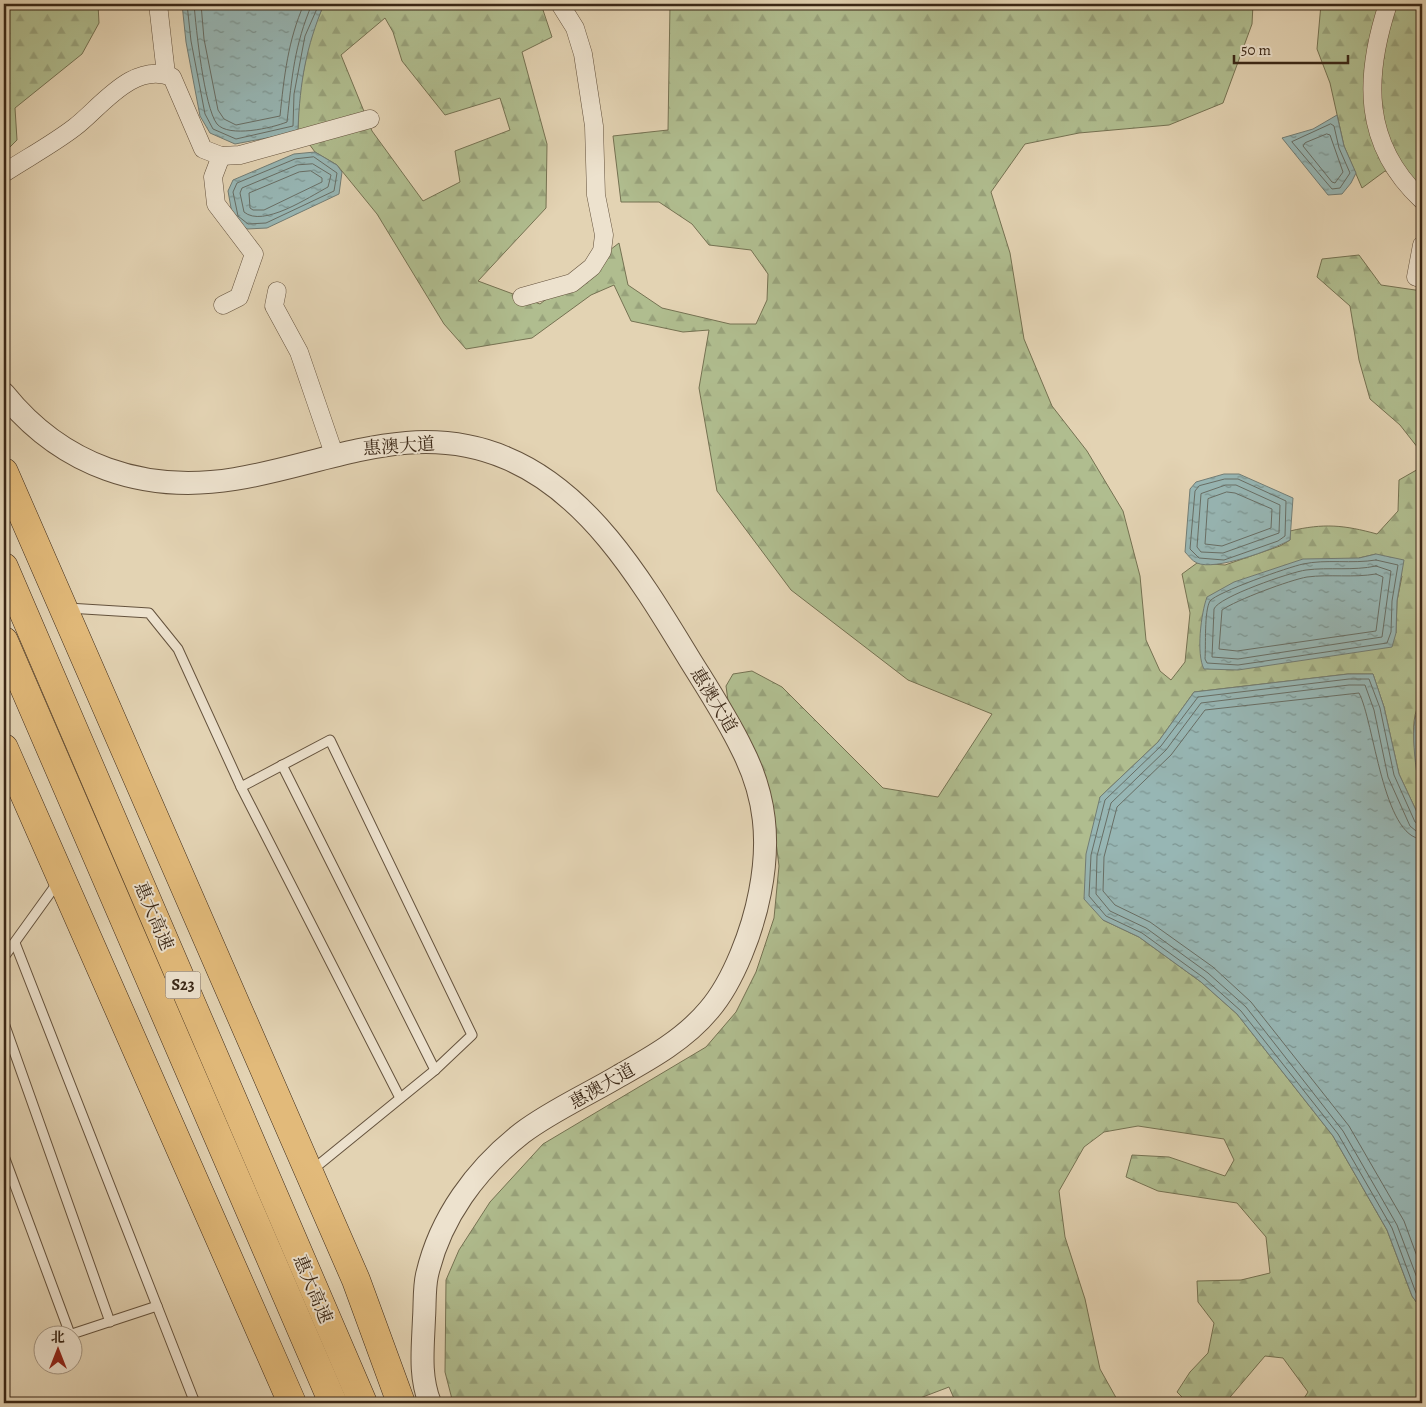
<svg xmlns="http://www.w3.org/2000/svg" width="1426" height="1407" font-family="Alegreya,'Noto Serif SC',serif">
<defs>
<pattern id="forest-firs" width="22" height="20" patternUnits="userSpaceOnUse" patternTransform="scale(1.25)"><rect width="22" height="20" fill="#b0bd8f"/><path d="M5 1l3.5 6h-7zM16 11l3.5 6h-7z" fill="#98a27b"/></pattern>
<pattern id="water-ripples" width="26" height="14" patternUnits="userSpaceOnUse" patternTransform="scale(1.25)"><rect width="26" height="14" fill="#97b6b4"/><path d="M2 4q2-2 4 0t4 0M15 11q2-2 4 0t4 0" fill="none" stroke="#7c9491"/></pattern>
</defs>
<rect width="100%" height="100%" fill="#e3d3b3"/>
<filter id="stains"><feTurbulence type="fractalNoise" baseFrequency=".004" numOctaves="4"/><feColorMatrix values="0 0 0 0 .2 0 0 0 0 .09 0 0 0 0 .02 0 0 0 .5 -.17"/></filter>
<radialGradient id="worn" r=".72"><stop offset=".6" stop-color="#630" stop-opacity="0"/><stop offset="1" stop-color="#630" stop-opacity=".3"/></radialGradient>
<g fill="url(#forest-firs)" stroke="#757252" fill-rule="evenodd">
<path d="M 4,4 L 98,4 L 99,23 L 82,54 L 15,108 L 17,140 L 4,153 Z"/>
<path d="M 324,4 L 541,4 L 552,37 L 522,52 L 547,144 L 546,208 L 478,281 L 540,304 L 619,243 L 628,285 L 662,308 L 730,324 L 756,324 L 767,300 L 768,274 L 751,250 L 709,245 L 692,224 L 659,202 L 621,202 L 613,136 L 668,130 L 670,4 L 1253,4 L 1252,24 L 1223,103 L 1169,125 L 1079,133 L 1025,144 L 991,192 L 1010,253 L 1024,339 L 1052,406 L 1087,451 L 1123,511 L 1140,576 L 1146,640 L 1160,671 L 1171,680 L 1185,662 L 1190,613 L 1182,574 L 1197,563 L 1225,565 L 1280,546 L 1290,540 L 1290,531 C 1324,523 1344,525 1377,534 L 1398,511 L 1399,480 L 1420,468 L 1418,448 L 1400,425 L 1370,399 L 1359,360 L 1350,306 L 1317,277 L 1322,259 L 1359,255 L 1381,285 L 1422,291 L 1422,701 C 1404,719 1420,776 1422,800 C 1423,807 1422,815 1422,823 L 1399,774 L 1384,707 L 1373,674 L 1348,674 L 1194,692 L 1158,742 L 1100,797 L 1103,920 L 1139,937 L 1201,982 L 1237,1014 L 1333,1136 L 1387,1230 L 1412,1296 L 1422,1310 L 1422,1403 L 1301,1403 L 1308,1392 L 1283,1358 L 1265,1356 L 1225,1403 L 1188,1403 L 1177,1392 L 1190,1372 L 1208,1353 L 1214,1323 L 1198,1302 L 1197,1281 L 1241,1280 L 1270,1273 L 1266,1237 L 1237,1203 L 1158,1191 L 1126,1177 L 1132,1155 L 1169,1157 L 1225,1176 L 1234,1160 L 1224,1139 L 1138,1126 L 1104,1132 L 1084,1147 L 1059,1191 L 1065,1237 L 1085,1299 L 1100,1369 L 1119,1403 L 956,1403 L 949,1387 L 907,1403 L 453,1403 L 445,1372 L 446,1280 L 459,1250 L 490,1202 L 543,1144 L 706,1047 L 736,1012 L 756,972 L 774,918 L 779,866 L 773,818 L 729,708 L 726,686 L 733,674 L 752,671 L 782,687 L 883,788 L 938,797 L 992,714 L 908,680 L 791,590 L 717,491 L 699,388 L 709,330 L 683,332 L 631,321 L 614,285 L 591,295 L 532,338 L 466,349 L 444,324 L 377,214 L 337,165 L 315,152 L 298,129 L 299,95 L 310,37 ZM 385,18 L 393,32 L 402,61 L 445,115 L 500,98 L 510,130 L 455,151 L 460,182 L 423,201 L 372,131 L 341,55 ZM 1376,554 L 1402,576 L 1397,601 L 1396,633 L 1359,558 Z"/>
<path d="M 1321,4 L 1422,4 L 1422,186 L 1385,171 L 1362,188 L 1344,146 L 1330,83 L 1317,49 Z"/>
</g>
<g fill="url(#water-ripples)" stroke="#727d75">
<path d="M 182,4 L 324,4 C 306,47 300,82 298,129 L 293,133 L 235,144 L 210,133 L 200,116 L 186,42 Z"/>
<path d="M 1337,115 L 1344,146 L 1356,173 L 1351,183 L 1342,194 L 1328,195 L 1282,138 L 1313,129 Z"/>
<path d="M 315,152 L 337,165 L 342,172 L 339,194 L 267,228 L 247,229 L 233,219 L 228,191 L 233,180 L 294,154 Z"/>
<path d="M 1224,474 L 1239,474 L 1293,498 L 1290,540 C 1272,550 1215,571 1197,563 C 1192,561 1188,555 1185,552 L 1190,489 L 1196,482 Z"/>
<path d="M 1376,554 L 1404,560 L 1397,601 L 1396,633 L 1392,647 L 1238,670 L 1204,669 C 1196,654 1201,613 1207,597 L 1234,582 L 1303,559 L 1359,558 Z"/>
<path d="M 1348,674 L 1373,674 L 1384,707 L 1399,774 L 1422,823 L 1422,1310 L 1412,1296 L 1387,1230 L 1333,1136 L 1237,1014 L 1201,982 L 1139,937 L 1103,920 L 1084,899 L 1086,854 L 1100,797 L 1158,742 L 1194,692 Z"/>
<path d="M 1422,701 L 1422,798 C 1416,777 1407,717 1422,701 Z"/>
</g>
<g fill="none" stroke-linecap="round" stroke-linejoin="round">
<g stroke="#686e65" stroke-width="1">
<path d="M 187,4 L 191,41 L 205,114 L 213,129 L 236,139 L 293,126 L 294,94 L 305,36 L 319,4"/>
<path d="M 194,4 C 196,28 204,107 217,124 C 229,138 272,128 287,122 C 292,77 294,46 312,4"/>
<path d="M 201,4 L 204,39 L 218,110 L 224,119 L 236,125 L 280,116 C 284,77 288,40 304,4"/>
<path d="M 1331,124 L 1334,126 L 1339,148 L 1350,173 L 1340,188 L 1332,189 L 1292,142 Z"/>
<path d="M 1327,134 L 1330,135 L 1343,172 L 1335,183 L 1332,182 L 1303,146 L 1305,143 Z"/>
<path d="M 314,157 L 337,173 L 334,191 L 266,223 L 248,224 L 238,216 L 233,192 L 237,183 L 295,159 Z"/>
<path d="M 313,164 L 331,175 L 328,187 C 309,197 263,228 244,212 L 240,193 L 242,188 L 297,165 Z"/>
<path d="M 311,171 L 322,178 L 322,182 L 264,210 L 253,210 L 250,208 L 249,193 L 299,172 Z"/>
<path d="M 1225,479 L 1238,479 L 1286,501 L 1285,536 L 1278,541 L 1224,560 L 1199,558 L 1190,549 L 1195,491 L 1199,486 Z"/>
<path d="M 1226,485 L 1236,485 L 1280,505 L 1279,533 L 1223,553 L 1201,552 L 1197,547 L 1201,494 Z"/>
<path d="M 1227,492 L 1235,493 L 1272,509 L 1271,528 L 1222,546 L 1205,544 L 1208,499 Z"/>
<path d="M 1376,560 L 1398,565 L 1392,601 L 1391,632 L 1387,643 L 1238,665 L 1207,663 L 1205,659 C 1206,646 1204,611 1210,601 C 1217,592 1289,567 1303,564 C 1326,559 1352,564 1376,560 Z"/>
<path d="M 1376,566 L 1391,571 L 1382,637 L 1238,659 L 1212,657 L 1214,609 C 1218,597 1291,572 1306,570 C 1329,567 1353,571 1376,566 Z"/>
<path d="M 1376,574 L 1383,577 L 1376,631 L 1237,651 L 1219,649 L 1222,610 C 1236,600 1290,580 1307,577 C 1330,574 1353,578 1376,574 Z"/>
<path d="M 1422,710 L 1419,720 L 1422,768"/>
<path d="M 1422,826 L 1415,822 L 1394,775 L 1380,708 L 1369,679 L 1349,679 L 1198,697 L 1161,746 L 1105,800 L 1091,855 L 1089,896 L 1106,916 L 1142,933 L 1204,978 L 1241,1011 L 1338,1134 L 1392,1228 L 1416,1293 L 1422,1302"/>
<path d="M 1422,832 L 1416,831 L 1410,826 L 1388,777 L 1374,710 L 1365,685 L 1349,685 L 1201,703 L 1166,750 L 1111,803 L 1097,856 L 1096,894 L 1110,911 L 1146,928 L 1208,973 L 1246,1007 L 1343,1131 L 1397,1225 L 1422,1291"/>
<path d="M 1422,839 C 1383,838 1374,721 1359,693 L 1205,710 L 1171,755 L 1117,807 L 1104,857 L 1103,891 L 1115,905 L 1150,922 L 1213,967 L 1251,1002 L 1349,1126 L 1404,1221 L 1422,1270"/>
</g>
<defs>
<g id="service">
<path d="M 68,608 L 149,613 L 178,649 L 241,787 L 330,740 L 472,1035 L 435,1070 L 311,1171"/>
<path d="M 282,765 L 435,1070"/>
<path d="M 241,787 L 400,1098"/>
<path d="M 15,943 L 157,1306"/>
<path d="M 4,957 L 58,882"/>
<path d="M 4,1023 L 110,1322"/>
<path d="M 4,1156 L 70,1334"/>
<path d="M 72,1334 L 157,1306 L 195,1403"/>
</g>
<g id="minor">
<path d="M 158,4 L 166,74"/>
<path d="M 1388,4 C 1364,77 1362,144 1422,200"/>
<path d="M 221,156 L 213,177 L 216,204 L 254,254 L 239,297 L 223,305"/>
<path d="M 4,173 C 27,158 53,144 75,127 C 101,107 133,61 172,77 L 203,149 L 221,156 L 240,155 L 370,119"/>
<path d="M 1416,277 L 1422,245"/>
<path d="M 277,291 L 274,306 L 299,352 L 334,454"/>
<path d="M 522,297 L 572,283 L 592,267 L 602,251 L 604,235 L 596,195 L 594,126 L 583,54 L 575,28 L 560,4"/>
</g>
<path id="tertiary" d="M 4,394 C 62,466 144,494 235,479 C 328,464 412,418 506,458 C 591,493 644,585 690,660 C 708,689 727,718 742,749 C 766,796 770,841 760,892 C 753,929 734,981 709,1010 C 685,1039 651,1058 619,1076 C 587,1095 551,1111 522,1133 C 476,1169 440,1218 427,1275 C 424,1288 425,1304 424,1318 C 423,1347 419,1376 430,1403"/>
<g id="motorway">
<path d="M 4,472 L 356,1280 L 401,1403"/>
<path d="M 4,567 L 363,1403"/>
<path d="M 4,641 L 333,1403"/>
<path d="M 4,748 L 292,1403"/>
</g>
</defs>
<use href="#service" stroke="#64523d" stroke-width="11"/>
<use href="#minor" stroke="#64523d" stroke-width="19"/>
<use href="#tertiary" stroke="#64523d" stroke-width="24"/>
<use href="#motorway" stroke="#3a2716" stroke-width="29"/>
<use href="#service" stroke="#ede2ce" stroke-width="9"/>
<use href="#minor" stroke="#ede2ce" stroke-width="18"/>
<use href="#tertiary" stroke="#ede2ce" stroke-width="22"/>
<use href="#motorway" stroke="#e2ba7a" stroke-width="28"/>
</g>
<g text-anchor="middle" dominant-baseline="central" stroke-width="4" stroke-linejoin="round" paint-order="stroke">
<rect fill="#ede2ce" stroke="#705f4d" stroke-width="1" x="165.5" y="971.5" width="35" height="27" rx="4"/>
<g font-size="16" font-weight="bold" fill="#3a2716">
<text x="183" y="985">S23</text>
</g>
<g font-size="18" fill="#3a2716" stroke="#ede2ce">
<text transform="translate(399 446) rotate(-4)">惠澳大道</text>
<text transform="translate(714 700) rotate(59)">惠澳大道</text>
<text transform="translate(154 916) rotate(67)">惠大高速</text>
<text transform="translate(602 1086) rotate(-30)">惠澳大道</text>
<text transform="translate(313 1289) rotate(67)">惠大高速</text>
</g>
</g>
<rect width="1426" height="1407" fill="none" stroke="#e3d3b3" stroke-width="20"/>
<rect x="5" y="5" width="1416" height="1397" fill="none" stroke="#3a2716" stroke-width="2.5"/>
<rect x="10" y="10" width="1406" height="1387" fill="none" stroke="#3a2716"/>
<g transform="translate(58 1350)"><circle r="24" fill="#ede2ce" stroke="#a59784"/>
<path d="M0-4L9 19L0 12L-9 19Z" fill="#8f2418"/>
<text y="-8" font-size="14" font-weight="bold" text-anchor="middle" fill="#3a2716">北</text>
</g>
<path d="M1234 55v8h114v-8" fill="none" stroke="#3a2716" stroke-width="2.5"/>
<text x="1241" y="55" font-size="15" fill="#3a2716" stroke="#ede2ce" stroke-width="4" paint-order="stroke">50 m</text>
<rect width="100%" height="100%" filter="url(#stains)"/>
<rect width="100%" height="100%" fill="url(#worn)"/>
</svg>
